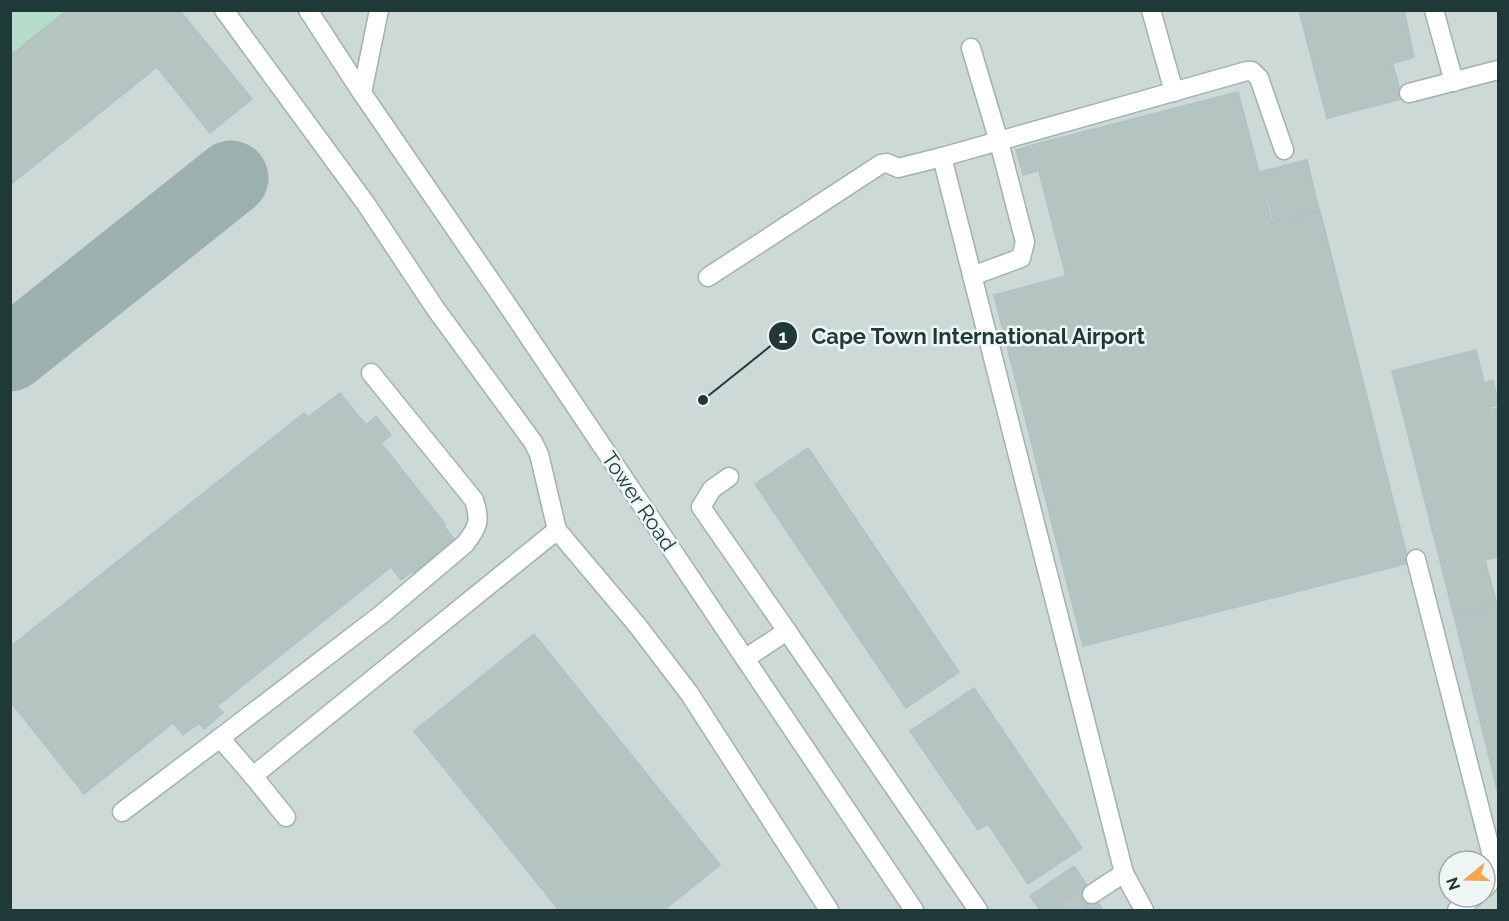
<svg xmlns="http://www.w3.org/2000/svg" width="1509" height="921" font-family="Raleway,sans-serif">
<rect width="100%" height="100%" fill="#deeae8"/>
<path fill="#ccd9d7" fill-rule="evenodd" d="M 11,11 L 1498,11 L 1498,910 L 11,910 ZM 1449,861 L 1485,861 L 1485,897 L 1449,897 Z"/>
<path fill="#b6dcca" d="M 11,10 L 66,10 L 66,11 L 11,55 Z"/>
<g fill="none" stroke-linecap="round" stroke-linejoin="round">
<path stroke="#9cb0ae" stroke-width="75" d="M 10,354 L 231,178"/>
</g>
<g fill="#b3c4c1" stroke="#b0c3c0" stroke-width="1.5">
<path d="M 67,10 L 183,10 L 181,12 L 252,99 L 210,133 L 157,67 L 10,185 L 10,56 Z"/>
<path d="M 1299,10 L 1404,10 L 1414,57 L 1387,65 L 1393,64 L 1402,99 L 1327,118 Z"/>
<path d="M 1238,92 L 1259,172 L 1307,160 L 1319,210 L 1274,222 L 1267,197 L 1265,198 L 1272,223 L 1320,211 L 1409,563 L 1083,646 L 994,295 L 1066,276 L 1032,145 Z"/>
<path d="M 1030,146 L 1037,171 L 1023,175 L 1016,150 Z"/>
<path d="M 1476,350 L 1484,383 L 1493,380 L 1498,402 L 1498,405 L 1490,407 L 1491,410 L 1498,408 L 1498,557 L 1485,560 L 1497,605 L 1454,616 L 1392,371 Z"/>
<path d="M 340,393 L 366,425 L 376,416 L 391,435 L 381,443 L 445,524 L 443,525 L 455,540 L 413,573 L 411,572 L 401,580 L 391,567 L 217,706 L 223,713 L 204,729 L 199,723 L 183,735 L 173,723 L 84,794 L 10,701 L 10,647 L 304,413 L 308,417 Z"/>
<path d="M 808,448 L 959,672 L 906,708 L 755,484 Z"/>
<path d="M 1498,604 L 1498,793 L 1454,616 Z"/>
<path d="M 534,634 L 720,865 L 664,910 L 559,910 L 414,731 Z"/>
<path d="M 974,688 L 1082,848 L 1028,884 L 988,824 L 978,830 L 910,731 Z"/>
<path d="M 1074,866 L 1103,910 L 1040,910 L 1030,896 Z"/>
</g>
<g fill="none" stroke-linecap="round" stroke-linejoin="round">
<path stroke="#b8c7c5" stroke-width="18" stroke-dasharray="18 9" stroke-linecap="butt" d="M 1066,910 L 1092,894"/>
<defs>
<g id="minor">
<path d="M 224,10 L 366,204 L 435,308 L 533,442 L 539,454 L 557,530"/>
<path d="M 308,10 L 362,93 L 506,303 L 914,910"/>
<path d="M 1151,10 L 1174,92"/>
<path d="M 1434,10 L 1454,82"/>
<path d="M 971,48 L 999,142 L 1025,242 L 1021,258 L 972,276"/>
<path d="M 362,93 L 379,10"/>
<path d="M 1409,93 L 1498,70"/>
<path d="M 942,157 L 1124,873 L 1144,910"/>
<path d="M 708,277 L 881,164 L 887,163 L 898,168 L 942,157 L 1247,71 L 1252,71 L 1259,78 L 1284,150"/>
<path d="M 729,477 L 712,489 L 701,507 L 787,631 L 746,658"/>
<path d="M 1416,559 L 1492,856 C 1494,869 1494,878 1485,888"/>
<path d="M 787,631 L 978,910"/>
<path d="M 220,738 L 382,614 L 465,544 C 478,527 481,521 474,500 L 371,373"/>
<path d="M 122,812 L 220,738 L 253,776"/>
<path d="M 286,817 L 253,776 L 557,530 L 637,625 L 689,693 L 829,910"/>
<path d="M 1092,894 L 1124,873"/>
<path d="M 1457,910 L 1474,897"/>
</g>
</defs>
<use href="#minor" stroke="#a1b1b0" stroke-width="21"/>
<use href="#minor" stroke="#fff" stroke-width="18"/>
</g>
<g text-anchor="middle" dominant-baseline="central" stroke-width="5" stroke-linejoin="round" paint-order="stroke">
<g font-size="21" fill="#1f3939" stroke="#eef6f4">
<text transform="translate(639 501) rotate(56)">Tower Road</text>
</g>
</g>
<path fill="none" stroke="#1f3939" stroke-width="2" d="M703 400L783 336"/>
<g fill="#1f3939" stroke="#eef6f4" stroke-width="2">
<circle cx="703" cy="400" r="6"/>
<circle cx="783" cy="336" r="15"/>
</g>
<g font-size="18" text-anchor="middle" font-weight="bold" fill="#fff">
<text x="783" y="343">1</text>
</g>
<g font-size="22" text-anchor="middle" font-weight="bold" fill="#1f3939" stroke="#eef6f4" stroke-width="5" stroke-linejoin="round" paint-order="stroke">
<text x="978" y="344">Cape Town International Airport</text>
</g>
<rect width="1509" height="921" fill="none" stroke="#1f3939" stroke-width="24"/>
<g transform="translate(1467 879) rotate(251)"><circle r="28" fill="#eef6f4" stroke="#9baaa9" stroke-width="1.5"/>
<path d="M0-4.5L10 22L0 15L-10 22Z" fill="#f3a652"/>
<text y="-9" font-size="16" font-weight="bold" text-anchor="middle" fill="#1f3939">N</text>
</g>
</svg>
